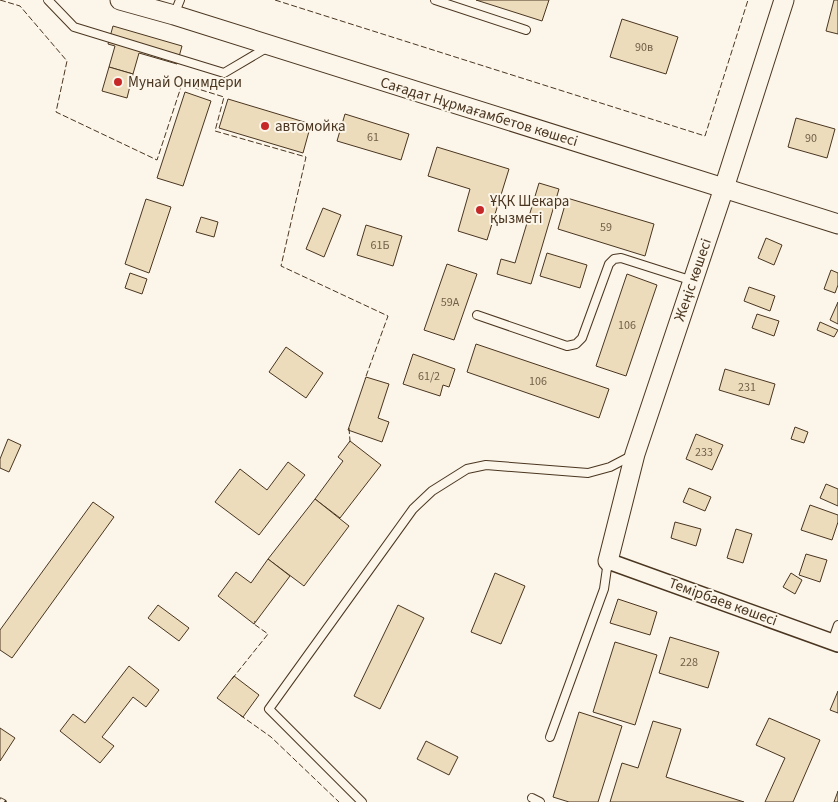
<svg xmlns="http://www.w3.org/2000/svg" width="838" height="802" font-family="'Source Sans 3',sans-serif">
<rect width="100%" height="100%" fill="#fbf6e9"/>
<g fill="#ecdcbc" stroke="#4a3520">
<path d="M 476,0 L 549,0 L 542,21 Z"/>
<path d="M 834,0 L 838,0 L 838,34 L 826,31 Z"/>
<path d="M 622,19 L 678,37 L 666,74 L 610,57 Z"/>
<path d="M 113,26 L 182,46 L 177,64 L 139,53 L 133,74 L 109,67 L 115,46 L 108,44 Z"/>
<path d="M 109,67 L 133,74 L 127,98 L 102,91 Z"/>
<path d="M 185,92 L 211,101 L 183,186 L 157,178 Z"/>
<path d="M 228,99 L 311,124 L 303,153 L 219,128 Z"/>
<path d="M 345,114 L 409,134 L 401,160 L 337,141 Z"/>
<path d="M 796,118 L 835,129 L 827,158 L 788,147 Z"/>
<path d="M 437,147 L 509,169 L 487,240 L 458,231 L 470,189 L 428,176 Z"/>
<path d="M 539,183 L 559,189 L 531,284 L 497,274 L 501,259 L 515,263 Z"/>
<path d="M 567,198 L 654,224 L 645,256 L 558,229 Z"/>
<path d="M 146,199 L 171,207 L 149,273 L 125,264 Z"/>
<path d="M 323,208 L 341,215 L 324,257 L 306,249 Z"/>
<path d="M 201,217 L 218,222 L 214,237 L 196,232 Z"/>
<path d="M 366,225 L 402,236 L 393,266 L 357,255 Z"/>
<path d="M 766,238 L 782,245 L 774,265 L 758,258 Z"/>
<path d="M 547,253 L 587,265 L 580,288 L 540,276 Z"/>
<path d="M 447,264 L 477,274 L 454,340 L 424,330 Z"/>
<path d="M 831,270 L 838,273 L 838,285 L 835,293 L 824,289 Z"/>
<path d="M 130,273 L 147,279 L 142,294 L 125,288 Z"/>
<path d="M 627,274 L 657,285 L 626,376 L 596,366 Z"/>
<path d="M 749,287 L 775,296 L 770,311 L 744,301 Z"/>
<path d="M 838,302 L 838,324 L 830,320 Z"/>
<path d="M 757,314 L 779,321 L 774,336 L 752,328 Z"/>
<path d="M 820,322 L 838,330 L 834,337 L 817,330 Z"/>
<path d="M 476,344 L 609,389 L 599,418 L 467,372 Z"/>
<path d="M 286,347 L 323,373 L 306,398 L 269,372 Z"/>
<path d="M 413,354 L 455,369 L 449,387 L 443,385 L 440,396 L 403,384 Z"/>
<path d="M 725,369 L 775,384 L 769,405 L 719,390 Z"/>
<path d="M 366,377 L 389,384 L 378,418 L 389,422 L 382,442 L 348,430 Z"/>
<path d="M 795,427 L 808,432 L 804,443 L 791,439 Z"/>
<path d="M 696,434 L 723,445 L 712,470 L 686,459 Z"/>
<path d="M 8,439 L 21,445 L 9,472 L 0,468 L 0,459 Z"/>
<path d="M 350,441 L 381,465 L 340,518 L 315,499 L 343,461 L 338,457 Z"/>
<path d="M 288,462 L 305,475 L 259,535 L 215,502 L 240,469 L 267,490 Z"/>
<path d="M 826,484 L 838,489 L 838,506 L 820,498 Z"/>
<path d="M 689,488 L 711,497 L 705,511 L 683,502 Z"/>
<path d="M 315,499 L 349,526 L 304,586 L 268,559 Z"/>
<path d="M 93,502 L 114,517 L 12,658 L 0,650 L 0,630 Z"/>
<path d="M 810,505 L 838,515 L 838,522 L 832,540 L 801,530 Z"/>
<path d="M 675,522 L 701,529 L 696,546 L 671,538 Z"/>
<path d="M 736,529 L 752,534 L 743,563 L 727,558 Z"/>
<path d="M 806,554 L 827,560 L 820,582 L 799,575 Z"/>
<path d="M 268,559 L 290,576 L 254,624 L 218,596 L 236,572 L 251,583 Z"/>
<path d="M 495,573 L 525,586 L 501,644 L 471,632 Z"/>
<path d="M 791,573 L 802,580 L 795,594 L 783,587 Z"/>
<path d="M 618,599 L 657,612 L 650,635 L 610,623 Z"/>
<path d="M 158,605 L 189,628 L 179,641 L 148,618 Z"/>
<path d="M 398,605 L 424,618 L 380,709 L 354,696 Z"/>
<path d="M 670,637 L 719,652 L 708,688 L 659,673 Z"/>
<path d="M 615,642 L 657,655 L 635,725 L 593,712 Z"/>
<path d="M 129,666 L 159,690 L 146,707 L 133,697 L 102,737 L 114,746 L 100,763 L 60,731 L 73,714 L 85,723 Z"/>
<path d="M 234,676 L 259,695 L 243,717 L 217,698 Z"/>
<path d="M 838,691 L 838,713 L 830,710 Z"/>
<path d="M 579,712 L 622,726 L 598,802 L 569,802 L 553,797 Z"/>
<path d="M 769,718 L 820,740 L 793,802 L 765,802 L 785,758 L 756,745 Z"/>
<path d="M 653,721 L 681,729 L 666,777 L 744,802 L 610,802 L 622,763 L 638,768 Z"/>
<path d="M 0,728 L 15,738 L 0,761 Z"/>
<path d="M 426,741 L 458,757 L 449,775 L 417,759 Z"/>
<path d="M 838,791 L 838,802 L 834,802 Z"/>
</g>
<g fill="none" stroke-linecap="round" stroke-linejoin="round">
<defs>
<g id="service">
<path d="M 48,0 L 74,27 L 224,73 L 268,47"/>
<path d="M 435,0 L 526,30"/>
<path d="M 174,15 L 180,0"/>
<path d="M 477,315 L 567,346 L 576,344 L 582,338 L 609,264 L 614,259 L 621,258 L 693,281"/>
<path d="M 832,642 L 838,625"/>
<path d="M 550,737 L 604,589 L 608,561"/>
<path d="M 532,798 L 540,802"/>
<path d="M 362,802 L 269,709 L 413,509 L 432,491 L 467,469 L 486,465 L 588,473 L 610,467 L 633,455"/>
</g>
<path id="minor" d="M 608,561 L 838,644"/>
<g id="tertiary">
<path d="M 120,0 L 174,15 L 838,224"/>
<path d="M 608,561 L 635,454 L 724,188 L 784,0"/>
</g>
</defs>
<use href="#service" stroke="#4a3520" stroke-width="10"/>
<use href="#minor" stroke="#4a3520" stroke-width="18"/>
<use href="#tertiary" stroke="#4a3520" stroke-width="21"/>
<use href="#service" stroke="#fbf6e9" stroke-width="8"/>
<use href="#minor" stroke="#fbf6e9" stroke-width="15"/>
<use href="#tertiary" stroke="#fbf6e9" stroke-width="19"/>
<defs>
<path id="rail" d="M 0,800 L 4,802"/>
</defs>
<use href="#rail" stroke="#4a3520" stroke-width="5.5"/>
<use href="#rail" stroke="#fbf6e9" stroke-width="4" stroke-dasharray="11" stroke-linecap="butt"/>
<g stroke="#4a3520" stroke-width="1" stroke-dasharray="6 2.5" stroke-linecap="butt">
<path d="M 0,0 L 20,6 L 67,61 L 56,112 L 157,160 L 182,84 L 224,97 L 215,131 L 306,157 L 281,266 L 388,316 L 365,379"/>
<path d="M 275,0 L 705,136 L 748,0"/>
<path d="M 349,428 L 350,441 L 349,443"/>
<path d="M 232,679 L 268,634 L 254,624 L 255,621"/>
<path d="M 240,715 L 271,737 L 339,802"/>
</g>
</g>
<g fill="#c62828" stroke="#fbf6e9" stroke-width="2">
<circle cx="118" cy="82" r="5"/>
<circle cx="265" cy="126" r="5"/>
<circle cx="480" cy="210" r="5"/>
</g>
<g text-anchor="middle" dominant-baseline="central" stroke-width="4" stroke-linejoin="round" paint-order="stroke">
<g font-size="12" fill="#725f47">
<text x="644" y="47">90в</text>
<text x="373" y="137">61</text>
<text x="811" y="138">90</text>
<text x="606" y="227">59</text>
<text x="380" y="245">61Б</text>
<text x="450" y="302">59А</text>
<text x="627" y="325">106</text>
<text x="429" y="376">61/2</text>
<text x="538" y="381">106</text>
<text x="747" y="387">231</text>
<text x="704" y="452">233</text>
<text x="689" y="662">228</text>
</g>
<g font-size="15" fill="#4a3520" stroke="#fbf6e9" text-anchor="start">
<text x="128" y="82">Мунай Онимдери</text>
<text x="275" y="126">автомойка</text>
<text x="490" y="201">ҰҚК Шекара<tspan x="490" dy="17">қызметі</tspan></text>
</g>
<g font-size="15" fill="#4a3520" stroke="#fbf6e9">
<text transform="translate(479 112) rotate(17)">Сағадат Нұрмағамбетов көшесі</text>
<text transform="translate(693 280) rotate(-71)">Жеңіс көшесі</text>
<text transform="translate(723 602) rotate(20)">Темірбаев көшесі</text>
</g>
</g>
</svg>
